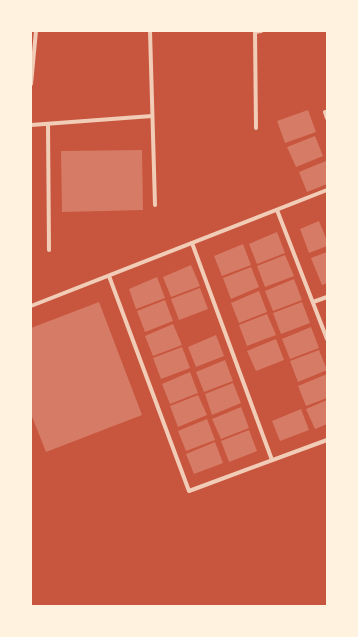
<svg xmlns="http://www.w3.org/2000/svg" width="358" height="637" font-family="'Noto Sans',sans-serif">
<rect width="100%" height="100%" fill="#c8553d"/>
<g fill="#d67c66">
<path d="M 308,110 L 316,132 L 285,143 L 277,121 Z"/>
<path d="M 315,136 L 323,156 L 296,167 L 287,147 Z"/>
<path d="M 142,150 L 143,210 L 62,212 L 61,151 Z"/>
<path d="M 326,161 L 327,184 L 307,192 L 299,172 Z"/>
<path d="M 319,221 L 327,241 L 327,246 L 309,253 L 300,229 Z"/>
<path d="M 277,232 L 285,253 L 257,264 L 249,244 Z"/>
<path d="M 243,244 L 251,265 L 222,276 L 214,256 Z"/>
<path d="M 327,252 L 327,283 L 322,285 L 311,258 Z"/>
<path d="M 285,255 L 294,276 L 265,287 L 257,266 Z"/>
<path d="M 191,265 L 200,286 L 171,297 L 163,277 Z"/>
<path d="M 251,267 L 259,287 L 231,299 L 223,278 Z"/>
<path d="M 157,277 L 165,298 L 136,309 L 129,289 Z"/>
<path d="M 294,279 L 302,300 L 273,311 L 265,291 Z"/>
<path d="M 200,288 L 208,309 L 179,320 L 171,299 Z"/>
<path d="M 259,291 L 267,312 L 239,323 L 231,303 Z"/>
<path d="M 165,300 L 173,321 L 145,332 L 137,311 Z"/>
<path d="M 99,302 L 142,415 L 46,452 L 31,414 L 31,328 Z"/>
<path d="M 302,302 L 310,323 L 281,334 L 273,313 Z"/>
<path d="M 267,314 L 276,335 L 247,346 L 239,325 Z"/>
<path d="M 173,324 L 182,345 L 153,356 L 145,336 Z"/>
<path d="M 311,327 L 319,348 L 290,359 L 282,339 Z"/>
<path d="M 216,335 L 224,356 L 196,367 L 188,347 Z"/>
<path d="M 276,339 L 284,360 L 256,371 L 247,351 Z"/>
<path d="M 182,347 L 190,368 L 161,379 L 153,358 Z"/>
<path d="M 319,350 L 327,370 L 298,382 L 290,361 Z"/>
<path d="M 225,360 L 233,381 L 204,392 L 196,372 Z"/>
<path d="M 190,372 L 198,393 L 170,404 L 162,384 Z"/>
<path d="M 327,374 L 327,398 L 306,406 L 298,386 Z"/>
<path d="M 233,383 L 241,403 L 212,415 L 205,394 Z"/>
<path d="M 198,395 L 207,415 L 178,427 L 170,406 Z"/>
<path d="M 327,400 L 327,424 L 315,429 L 306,409 Z"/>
<path d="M 241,407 L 249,428 L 221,439 L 212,419 Z"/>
<path d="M 301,409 L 309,430 L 280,441 L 272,421 Z"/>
<path d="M 207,419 L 215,440 L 186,451 L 178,431 Z"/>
<path d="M 249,430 L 257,451 L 229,462 L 221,441 Z"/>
<path d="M 215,442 L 223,463 L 194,474 L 186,454 Z"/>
</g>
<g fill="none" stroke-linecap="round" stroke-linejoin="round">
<g stroke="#f1ccb7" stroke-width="4">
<path d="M 150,31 L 155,205"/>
<path d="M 255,31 L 256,128"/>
<path d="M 255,32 L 261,31"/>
<path d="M 31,84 L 36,31"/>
<path d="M 325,112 L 327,118"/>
<path d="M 48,124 L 49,250"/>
<path d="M 31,125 L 152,116"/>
<path d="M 277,210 L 327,339"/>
<path d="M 192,243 L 272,460"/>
<path d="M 109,276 L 189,491 L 327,440"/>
<path d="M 313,302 L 327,297"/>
<path d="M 31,306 L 327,190"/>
</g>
</g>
<rect width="358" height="637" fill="none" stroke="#fff3e0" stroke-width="64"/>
</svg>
